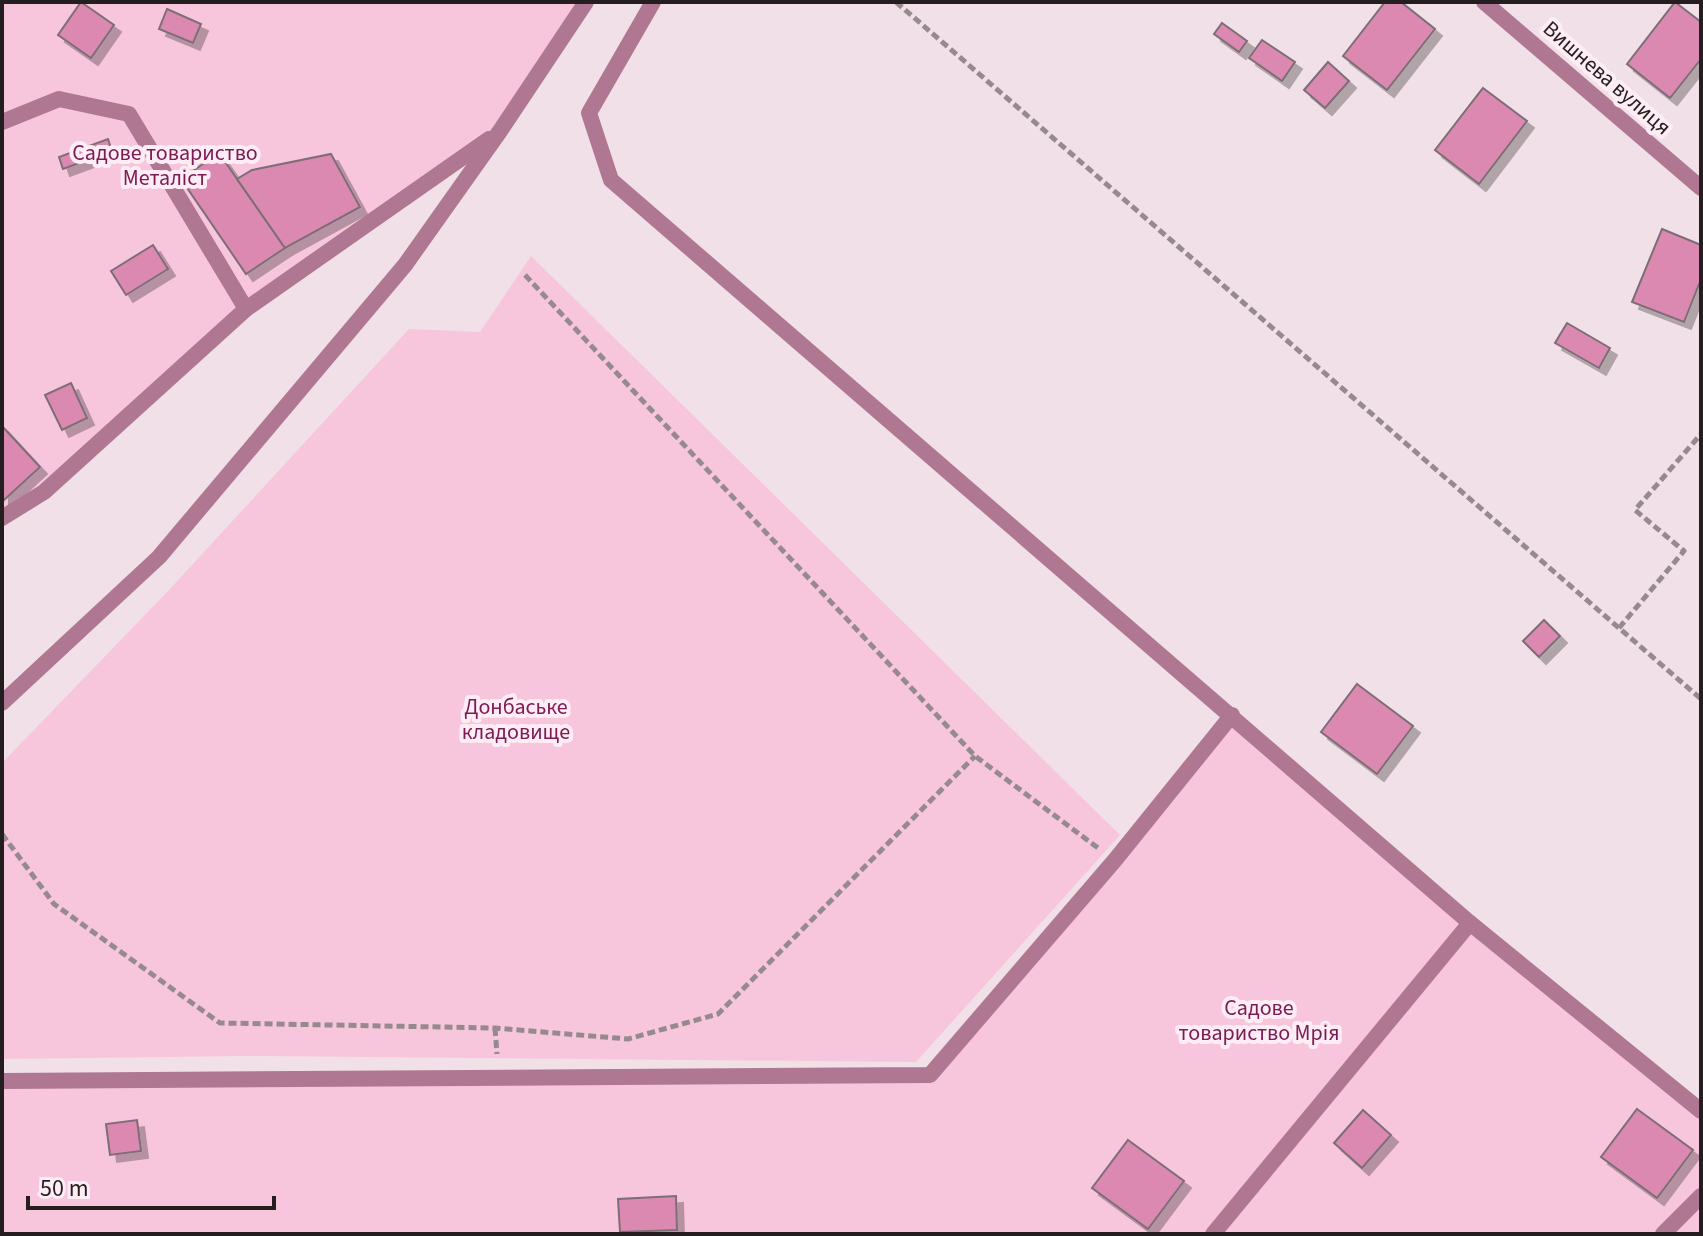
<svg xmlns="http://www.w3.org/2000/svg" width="1703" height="1236" font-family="'Source Sans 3',sans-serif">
<defs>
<filter id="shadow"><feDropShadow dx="7" dy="7" stdDeviation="0" flood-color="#0004"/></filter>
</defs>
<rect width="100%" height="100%" fill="#f1e0e7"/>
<g fill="#f7c6dc">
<path d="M 2,2 L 586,2 L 500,131 L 246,309 L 2,518 Z"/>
<path d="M 531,256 L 1120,835 L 916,1062 L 247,1056 L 2,1059 L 2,763 L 169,590 L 409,329 L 480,332 Z"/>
<path d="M 1232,715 L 1701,1111 L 1701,1234 L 2,1234 L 2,1081 L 930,1075 Z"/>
</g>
<g fill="#dc89b2" stroke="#7d6e75" stroke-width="2" filter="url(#shadow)">
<path d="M 81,2 L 114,25 L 91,58 L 58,35 Z"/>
<path d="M 1385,2 L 1401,2 L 1435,29 L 1387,90 L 1343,56 Z"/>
<path d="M 1675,2 L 1701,22 L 1701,59 L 1670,98 L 1627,64 Z"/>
<path d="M 167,9 L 201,24 L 193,43 L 159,29 Z"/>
<path d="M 1222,23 L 1247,41 L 1239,52 L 1214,34 Z"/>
<path d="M 1262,40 L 1295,62 L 1282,81 L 1249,58 Z"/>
<path d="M 1328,62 L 1349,81 L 1325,108 L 1304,90 Z"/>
<path d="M 1483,88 L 1527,121 L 1479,184 L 1435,150 Z"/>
<path d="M 108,139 L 112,151 L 63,169 L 59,157 Z"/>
<path d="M 219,153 L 285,248 L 246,274 L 181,179 Z"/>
<path d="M 331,154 L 360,207 L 285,248 L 237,179 L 252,170 Z"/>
<path d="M 1662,229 L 1701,245 L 1701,279 L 1684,322 L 1632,302 Z"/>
<path d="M 153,245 L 168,269 L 126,295 L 111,271 Z"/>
<path d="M 1567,323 L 1610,348 L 1599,368 L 1555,343 Z"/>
<path d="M 71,383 L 87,418 L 62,430 L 45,395 Z"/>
<path d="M 2,426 L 40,467 L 4,500 L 2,498 Z"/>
<path d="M 1544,620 L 1560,636 L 1539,657 L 1523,641 Z"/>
<path d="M 1357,684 L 1413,726 L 1377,774 L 1321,732 Z"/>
<path d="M 1637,1109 L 1693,1150 L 1657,1198 L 1601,1157 Z"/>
<path d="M 1363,1110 L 1391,1135 L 1362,1168 L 1334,1143 Z"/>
<path d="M 137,1120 L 141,1151 L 110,1155 L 106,1124 Z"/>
<path d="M 1128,1140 L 1184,1181 L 1148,1229 L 1092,1188 Z"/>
<path d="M 676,1196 L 677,1230 L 620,1232 L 618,1199 Z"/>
</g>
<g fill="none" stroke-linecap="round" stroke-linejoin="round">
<g stroke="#968a8f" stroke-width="5" stroke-dasharray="8 4" stroke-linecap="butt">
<path d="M 896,2 L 1701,699"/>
<path d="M 525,275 L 975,756 L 1098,848"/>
<path d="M 1619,628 L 1684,551 L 1635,510 L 1701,434"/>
<path d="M 2,834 L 54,904 L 220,1023 L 495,1028 L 628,1039 L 718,1014 L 975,756"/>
<path d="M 495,1028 L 497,1054"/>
</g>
<g stroke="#af7791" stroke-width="16">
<path d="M 653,2 L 589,113 L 611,180 L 1470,923 L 1701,1111"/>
<path d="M 1484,2 L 1701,188"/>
<path d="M 2,122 L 59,99 L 129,114 L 246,309"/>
<path d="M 2,518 L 44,492 L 246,309 L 489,139"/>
<path d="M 2,703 L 159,557 L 405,265 L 500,131 L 586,2"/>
<path d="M 2,1081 L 930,1075 L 1115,860 L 1232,715"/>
<path d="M 1213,1234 L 1470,923"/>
<path d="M 1663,1234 L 1701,1196"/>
</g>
</g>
<g text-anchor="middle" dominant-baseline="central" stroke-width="8" stroke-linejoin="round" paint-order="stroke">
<g font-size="22" fill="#241e20" stroke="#feedf4">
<text transform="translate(1607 78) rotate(41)">Вишнева вулиця</text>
</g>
<g font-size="22" fill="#7b1a53" stroke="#feedf4">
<text x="165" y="153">Садове товариство<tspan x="165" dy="25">Металіст</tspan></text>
<text x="516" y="707">Донбаське<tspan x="516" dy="25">кладовище</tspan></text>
<text x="1259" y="1008">Садове<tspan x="1259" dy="25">товариство Мрія</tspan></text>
</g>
</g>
<rect width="1703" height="1236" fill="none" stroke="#241e20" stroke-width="8"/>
<path d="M28 1196v12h246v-12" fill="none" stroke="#241e20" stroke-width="4"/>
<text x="40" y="1196" font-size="24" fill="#241e20" stroke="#feedf4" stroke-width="6" paint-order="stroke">50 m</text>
</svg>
